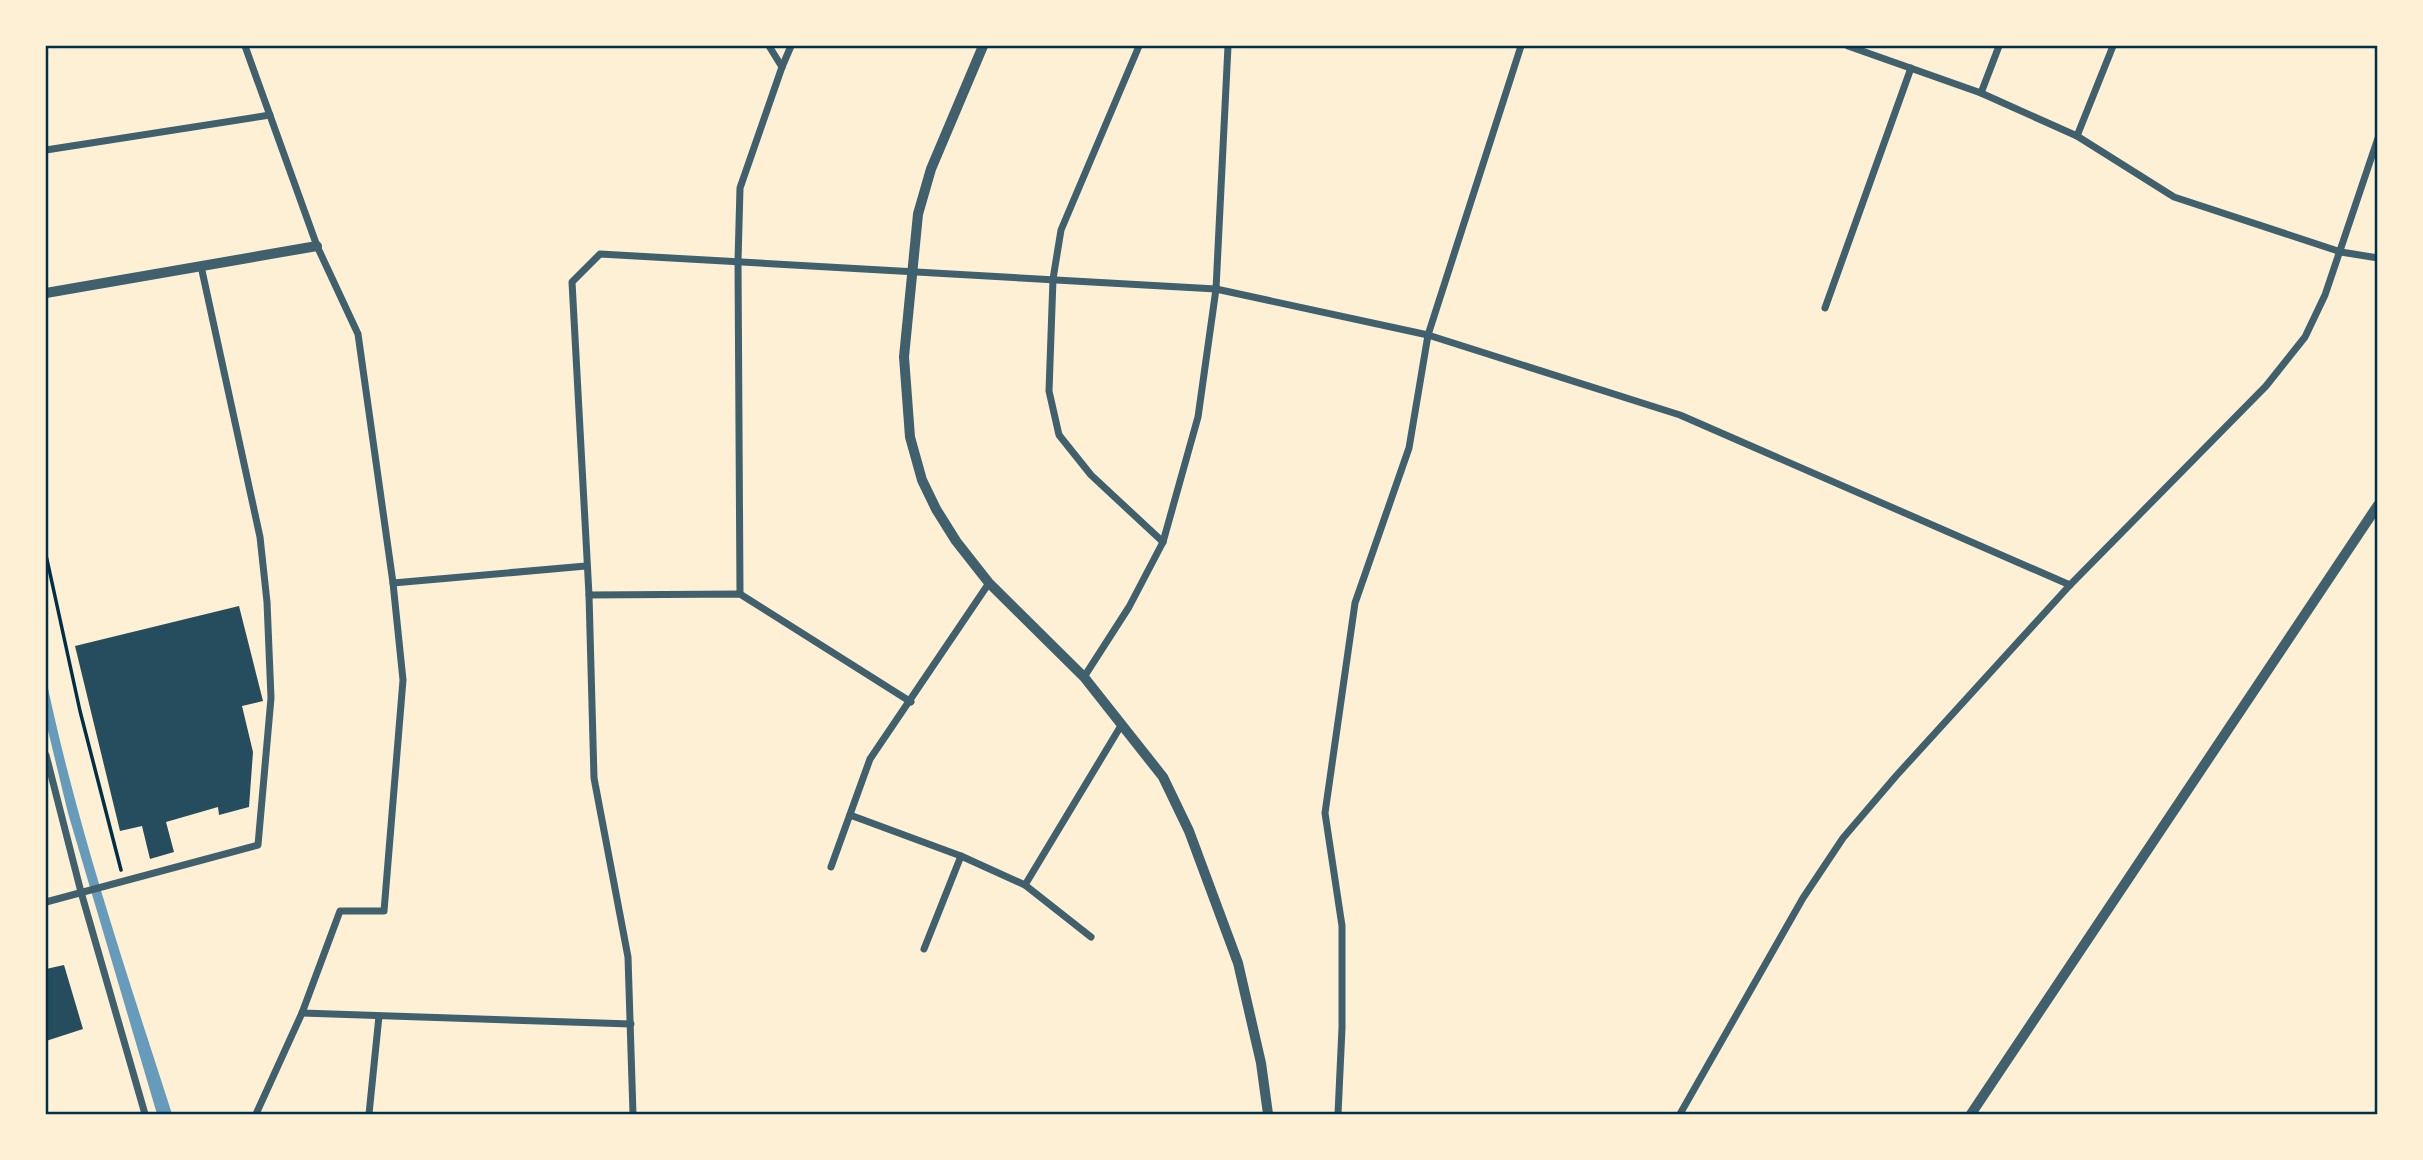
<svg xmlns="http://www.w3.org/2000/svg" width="2423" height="1160" font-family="Quicksand,sans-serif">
<rect width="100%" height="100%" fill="#fdf0d5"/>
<path fill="#669bbc" d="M 46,679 C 77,827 126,971 172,1114 L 157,1114 L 68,813 L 46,722 Z"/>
<g fill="#264d5e">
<path d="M 239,606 L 263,701 L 242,706 L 253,752 L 249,807 L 219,815 L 218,807 L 166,822 L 174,852 L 150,859 L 142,826 L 120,831 L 75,646 Z"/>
<path d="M 64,965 L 83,1029 L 46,1041 L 46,969 Z"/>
</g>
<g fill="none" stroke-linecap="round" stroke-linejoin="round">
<path stroke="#003049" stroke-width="3.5" d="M 46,555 L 80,711 L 121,870"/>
<g stroke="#3f606c" stroke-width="7">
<path d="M 245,46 L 317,246 L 358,334 L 393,583 L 403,680 L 384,911 L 340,911 L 302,1013 L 256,1114"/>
<path d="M 769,46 L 782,67"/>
<path d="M 1139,46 L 1061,230 L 1053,279 L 1049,391 L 1059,435 L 1091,475 L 1163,542"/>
<path d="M 1848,46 L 1981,93 L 2077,136 L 2174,197 L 2341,252 L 2378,258"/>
<path d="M 1981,93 L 1999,46"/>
<path d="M 2077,136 L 2113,46"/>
<path d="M 46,150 L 270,115"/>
<path d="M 1825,308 L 1911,68"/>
<path d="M 393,583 L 586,566"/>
<path d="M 740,594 L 738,261 L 740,188 L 782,67 L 791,46"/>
<path d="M 589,595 L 740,594 L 911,702"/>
<path d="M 1084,677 L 1129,607 L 1163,542 L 1198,417 L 1216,289 L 1228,46"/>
<path d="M 46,755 L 81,892 L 145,1114"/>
<path d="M 850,815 L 961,856 L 1025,885 L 1122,724"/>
<path d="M 831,867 L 870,759 L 989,583"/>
<path d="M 1025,885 L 1091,937"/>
<path d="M 46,902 L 258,845 L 271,698 L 267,602 L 260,537 L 201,266"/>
<path d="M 924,949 L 961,856"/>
<path d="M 302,1013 L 631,1024"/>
<path d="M 369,1114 L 379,1016"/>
<path d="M 633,1114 L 628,957 L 594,778 L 589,595 L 572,282 L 600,254 L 1216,289 L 1428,335 L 1680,415 L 2070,585"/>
<path d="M 1338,1114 L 1342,1028 L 1342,926 L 1325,813 L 1355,603 L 1409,448 L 1428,335 L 1521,46"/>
<path d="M 1680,1114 L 1803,898 L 1843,838 L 1896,776 L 2070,585 L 2266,386 L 2305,337 L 2325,295 L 2378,138"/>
</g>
<g stroke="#3f606c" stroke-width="10">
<path d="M 983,46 L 931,169 L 918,214 L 904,357 L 910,437 L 922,480 L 936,509 L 956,541 L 989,583 L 1084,677 L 1163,777 L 1189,831 L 1238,963 L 1261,1063 L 1268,1114"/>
<path d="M 46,293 L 317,246"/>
<path d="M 1971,1114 L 2378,505"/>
</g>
</g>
<rect width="2423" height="1160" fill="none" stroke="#fdf0d5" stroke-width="94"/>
<rect x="47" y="47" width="2329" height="1066" fill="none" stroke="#003049" stroke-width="2.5"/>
</svg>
